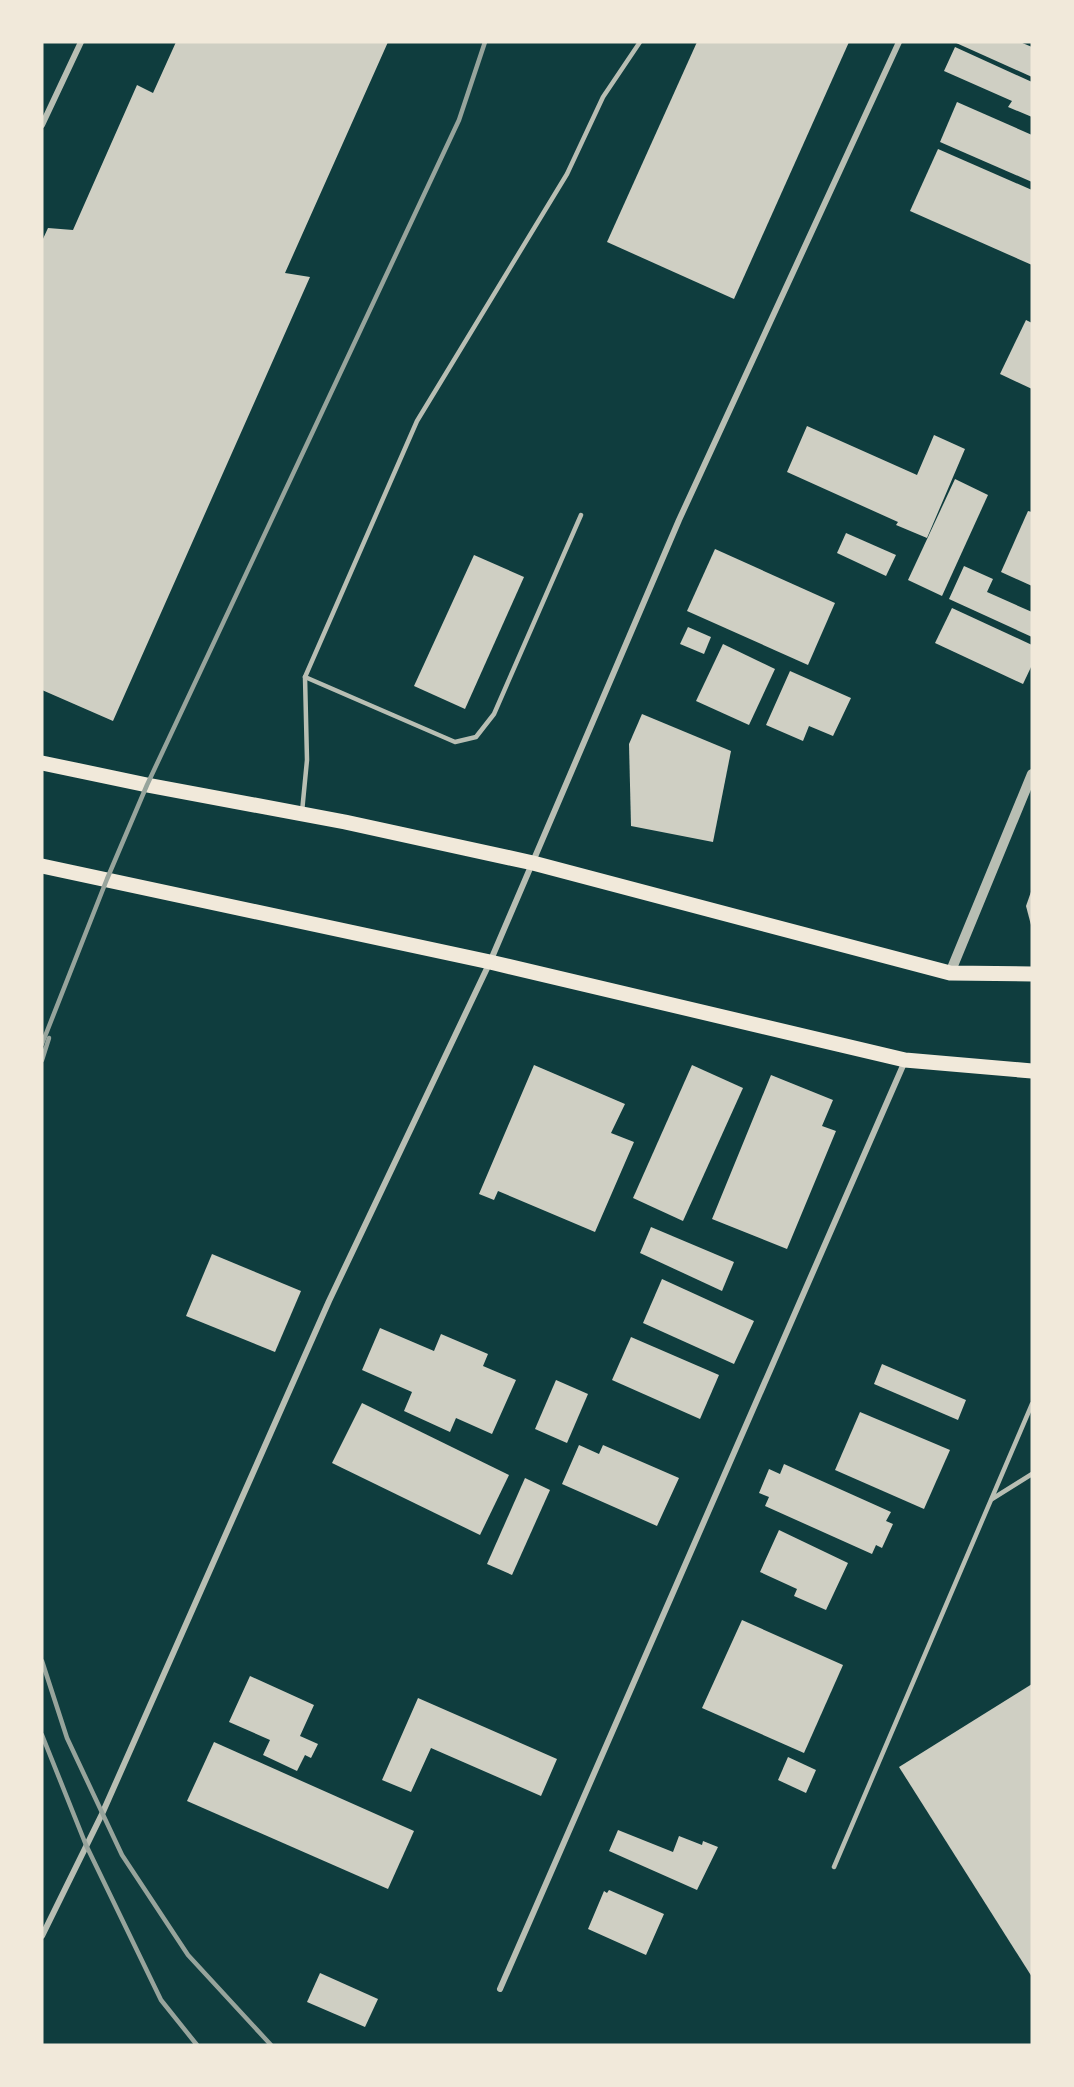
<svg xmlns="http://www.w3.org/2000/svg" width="1074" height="2087" font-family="Quicksand,sans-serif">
<rect width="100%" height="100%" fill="#0f3d3e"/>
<g fill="#cfcfc3">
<path d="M 176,42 L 388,42 L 285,273 L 310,277 L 113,721 L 42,690 L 42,241 L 48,228 L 73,230 L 137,85 L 153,93 Z"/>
<path d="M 697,42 L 849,42 L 734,299 L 607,242 Z"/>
<path d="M 954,42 L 1020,42 L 1032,47 L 1032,77 Z"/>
<path d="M 955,47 L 1032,82 L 1032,117 L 1008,107 L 1012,101 L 944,71 Z"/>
<path d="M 957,102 L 1032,135 L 1032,182 L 940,142 Z"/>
<path d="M 938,149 L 1032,190 L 1032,265 L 910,211 Z"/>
<path d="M 1026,320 L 1032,323 L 1032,389 L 1000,374 Z"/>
<path d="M 807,426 L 917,475 L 934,435 L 965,449 L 927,538 L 896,525 L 898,522 L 787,472 Z"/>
<path d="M 955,479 L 988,495 L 942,596 L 908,580 Z"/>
<path d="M 1028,511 L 1032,512 L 1032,586 L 1001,572 Z"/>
<path d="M 846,533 L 896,555 L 886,576 L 837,553 Z"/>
<path d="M 715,549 L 835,603 L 808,665 L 687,611 Z"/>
<path d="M 474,555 L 524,577 L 465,709 L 414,686 Z"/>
<path d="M 964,566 L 993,579 L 987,592 L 1032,612 L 1032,637 L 949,599 Z"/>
<path d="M 952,608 L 1032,645 L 1032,665 L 1023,684 L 935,643 Z"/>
<path d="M 688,627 L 711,637 L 704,654 L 680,644 Z"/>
<path d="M 723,644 L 775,669 L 749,725 L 696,701 Z"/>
<path d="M 790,671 L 851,698 L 833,736 L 809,726 L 803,741 L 766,725 Z"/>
<path d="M 642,714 L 731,751 L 713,842 L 631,826 L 629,744 Z"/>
<path d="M 1032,889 L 1032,925 L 1031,925 L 1026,906 Z"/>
<path d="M 534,1065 L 625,1104 L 611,1133 L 634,1142 L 595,1232 L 498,1191 L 494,1200 L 479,1194 Z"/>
<path d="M 692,1065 L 743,1088 L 683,1221 L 633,1198 Z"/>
<path d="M 771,1075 L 833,1100 L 822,1126 L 836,1131 L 787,1249 L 712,1219 Z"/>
<path d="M 651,1227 L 734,1262 L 722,1291 L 640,1253 Z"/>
<path d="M 212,1254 L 301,1291 L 275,1352 L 186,1316 Z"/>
<path d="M 662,1279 L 754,1321 L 734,1364 L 643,1323 Z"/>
<path d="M 380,1328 L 434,1351 L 441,1334 L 488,1354 L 483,1366 L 516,1380 L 492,1434 L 456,1418 L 450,1432 L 404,1411 L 412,1392 L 362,1370 Z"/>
<path d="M 631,1337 L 719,1375 L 700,1419 L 612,1380 Z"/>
<path d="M 882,1364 L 966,1400 L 958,1420 L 874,1384 Z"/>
<path d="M 556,1380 L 588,1394 L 567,1443 L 535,1429 Z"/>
<path d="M 362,1403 L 509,1475 L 480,1535 L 332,1463 Z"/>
<path d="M 860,1412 L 950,1450 L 924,1509 L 835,1470 Z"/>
<path d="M 579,1445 L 599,1454 L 603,1445 L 679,1478 L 657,1526 L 562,1484 Z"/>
<path d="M 784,1464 L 891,1512 L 886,1521 L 893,1524 L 882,1548 L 876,1545 L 872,1554 L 765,1506 L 769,1497 L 759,1493 L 769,1469 L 780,1474 Z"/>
<path d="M 525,1478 L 550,1490 L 512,1575 L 487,1564 Z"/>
<path d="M 779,1530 L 848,1563 L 826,1610 L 794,1596 L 797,1589 L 760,1572 Z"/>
<path d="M 742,1620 L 843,1665 L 804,1753 L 702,1708 Z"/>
<path d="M 250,1676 L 314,1705 L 300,1736 L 318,1744 L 311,1758 L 305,1755 L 297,1771 L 263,1755 L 270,1740 L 229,1722 Z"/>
<path d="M 1032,1684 L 1032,1977 L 899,1767 Z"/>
<path d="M 418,1698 L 557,1759 L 541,1796 L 431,1748 L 411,1792 L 382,1780 Z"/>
<path d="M 214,1742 L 414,1831 L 388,1889 L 187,1801 Z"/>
<path d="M 788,1757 L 816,1770 L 806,1793 L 778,1780 Z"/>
<path d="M 618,1830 L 673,1852 L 679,1836 L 702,1845 L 703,1841 L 718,1847 L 697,1890 L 609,1851 Z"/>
<path d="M 609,1890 L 664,1914 L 646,1955 L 588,1929 L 604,1891 L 607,1893 Z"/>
<path d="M 320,1973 L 378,1999 L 365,2027 L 307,2002 Z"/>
</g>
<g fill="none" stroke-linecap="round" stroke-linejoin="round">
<g stroke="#b8beb3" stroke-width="4.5">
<path d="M 305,677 L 455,742 L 476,737 L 494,714 L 581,515"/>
<path d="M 302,812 L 307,760 L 305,677 L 417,421 L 567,174 L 603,97 L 640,42"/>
<path d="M 992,1499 L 1032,1474"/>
<path d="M 834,1867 L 1032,1404"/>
</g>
<g stroke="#b8beb3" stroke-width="6">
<path d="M 42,125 L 81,42"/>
<path d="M 42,1936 L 102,1814 L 329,1301 L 490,962 L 679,520 L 899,42"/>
<path d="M 500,1989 L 905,1061"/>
</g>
<path stroke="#b8beb3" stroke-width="10" d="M 950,973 L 1032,774"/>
<g stroke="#f1e9da" stroke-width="15">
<path d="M 42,763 L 147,785 L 345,822 L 533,863 L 950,973 L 1032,974"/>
<path d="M 42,866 L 490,962 L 905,1060 L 1032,1071"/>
</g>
<g stroke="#97a49c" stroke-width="4.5">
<path d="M 42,1044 L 107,879 L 147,785 L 459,120 L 485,42"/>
<path d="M 42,1060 L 49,1038"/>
<path d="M 42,1661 L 67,1738 L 122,1855 L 188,1955 L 271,2045"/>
<path d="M 42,1735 L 86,1845 L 161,2000 L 197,2045"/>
</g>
</g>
<rect width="1074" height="2087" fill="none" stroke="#f1e9da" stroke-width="87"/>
</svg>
